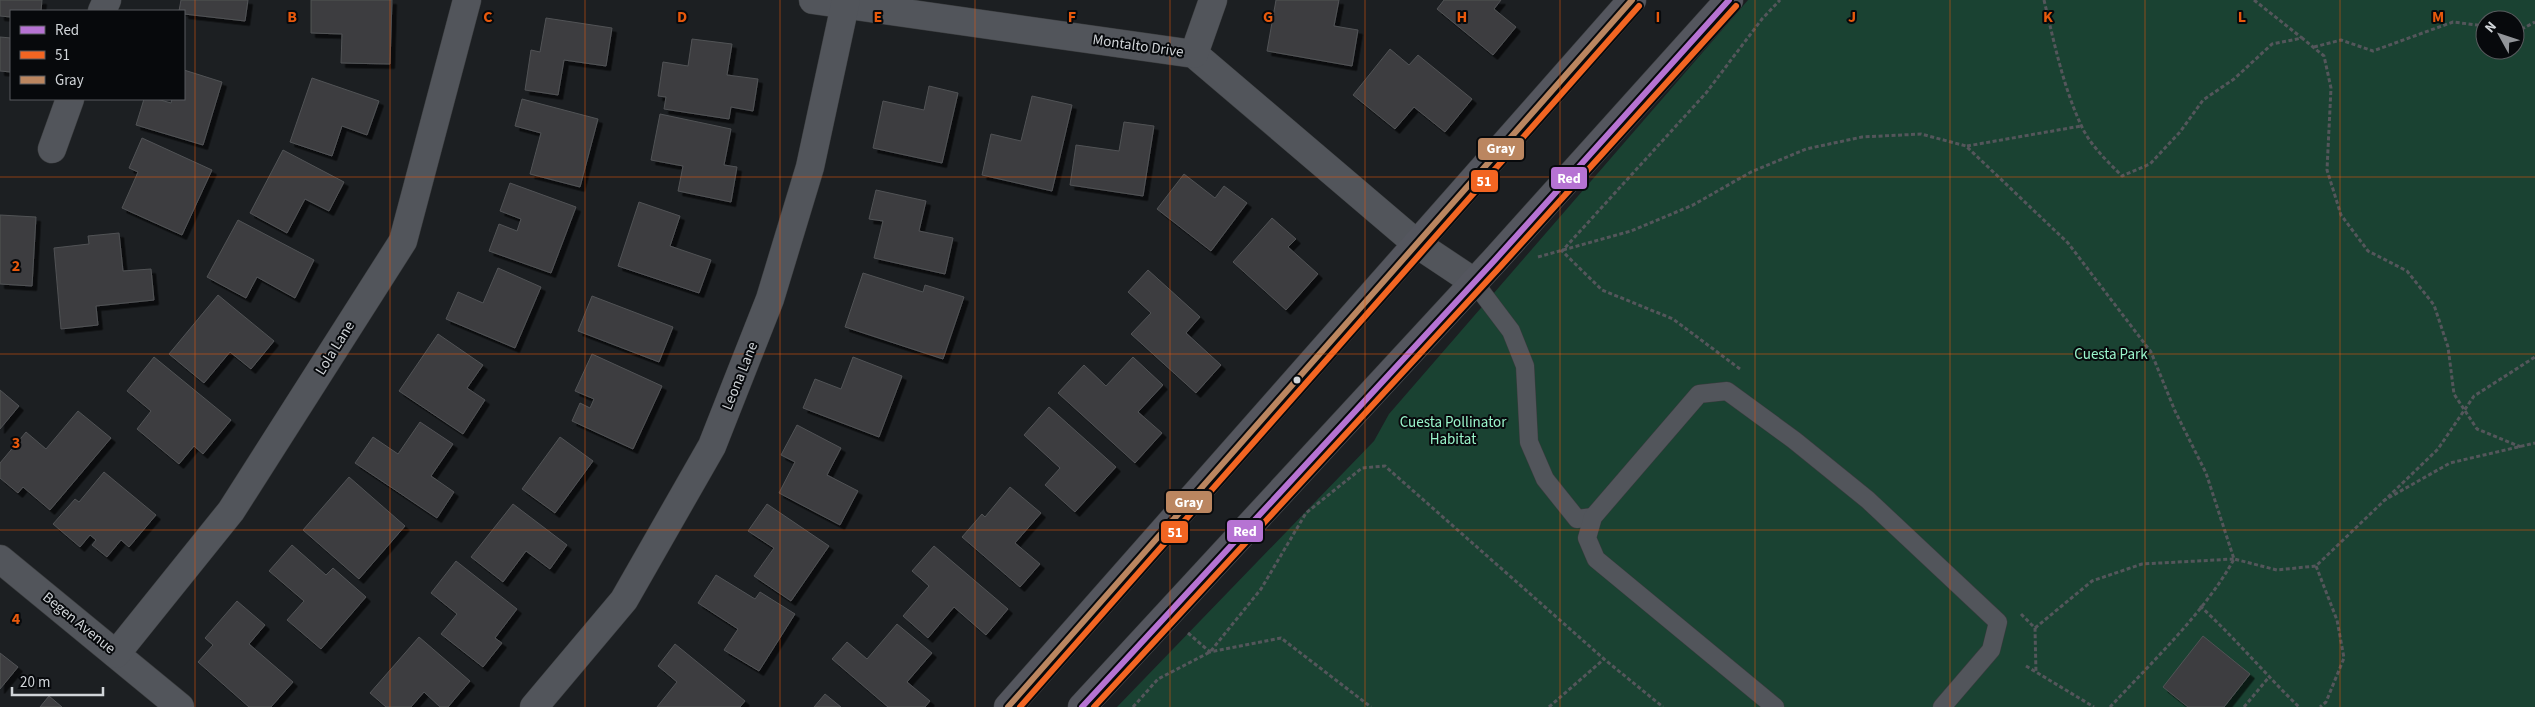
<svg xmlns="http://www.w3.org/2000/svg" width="2535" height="707" font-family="'Source Sans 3',sans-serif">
<defs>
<filter id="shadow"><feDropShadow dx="4.5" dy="4.5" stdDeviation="0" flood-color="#0009"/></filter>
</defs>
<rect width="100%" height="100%" fill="#1c1f22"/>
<path fill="#1a4232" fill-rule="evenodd" d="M 1748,0 L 2535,0 L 2535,707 L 1117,707 L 1374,441 L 1389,414 ZM 2485,20 L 2515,20 L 2515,50 L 2485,50 Z"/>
<g fill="#3c3e40" stroke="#515255" filter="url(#shadow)">
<path d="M 0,0 L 42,0 L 41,11 L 11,11 L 11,17 L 0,16 Z"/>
<path d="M 181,0 L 248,0 L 245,21 L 184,14 L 184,11 L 179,11 Z"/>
<path d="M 311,0 L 392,0 L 390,64 L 341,63 L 342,34 L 311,33 Z"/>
<path d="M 1276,0 L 1339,0 L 1334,26 L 1358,30 L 1352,66 L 1267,51 Z"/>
<path d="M 1444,0 L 1501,0 L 1494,9 L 1516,27 L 1493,55 L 1437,9 Z"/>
<path d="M 546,18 L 612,28 L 606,66 L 564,60 L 558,95 L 525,90 L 531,50 L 540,52 Z"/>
<path d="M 0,37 L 11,38 L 11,72 L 0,71 Z"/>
<path d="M 692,39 L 732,44 L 727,75 L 758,79 L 753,111 L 731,107 L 729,119 L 664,109 L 666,97 L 658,96 L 663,62 L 688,66 Z"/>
<path d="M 1390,49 L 1409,65 L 1418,55 L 1472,99 L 1445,132 L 1414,107 L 1395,129 L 1353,95 Z"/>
<path d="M 184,70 L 222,82 L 203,145 L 136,125 L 144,99 L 157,99 L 171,103 L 172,99 L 184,99 Z"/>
<path d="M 312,78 L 379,101 L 367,135 L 342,126 L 332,156 L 290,142 Z"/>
<path d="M 929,86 L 958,93 L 942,163 L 873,148 L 883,101 L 924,110 Z"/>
<path d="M 1032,96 L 1072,105 L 1052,191 L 982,175 L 991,134 L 1021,141 Z"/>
<path d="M 522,99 L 598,119 L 580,187 L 530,174 L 541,133 L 515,126 Z"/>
<path d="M 660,114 L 731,129 L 724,165 L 737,167 L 731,202 L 678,191 L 683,166 L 651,160 Z"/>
<path d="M 1124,122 L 1154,126 L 1143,196 L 1070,185 L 1076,145 L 1119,151 Z"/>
<path d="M 142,138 L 212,170 L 182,235 L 122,208 L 138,172 L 129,168 Z"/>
<path d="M 283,150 L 344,182 L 329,211 L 305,199 L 287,233 L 250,213 Z"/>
<path d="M 1184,174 L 1215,198 L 1224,186 L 1247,203 L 1211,251 L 1157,209 Z"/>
<path d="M 510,183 L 576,207 L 551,273 L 489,251 L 499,224 L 517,231 L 521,219 L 500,211 Z"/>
<path d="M 876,190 L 926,201 L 919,231 L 953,238 L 945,274 L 874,258 L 883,221 L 869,219 Z"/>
<path d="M 639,202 L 680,216 L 670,246 L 711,260 L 699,293 L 618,266 Z"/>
<path d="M 0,215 L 36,217 L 32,286 L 0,284 Z"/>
<path d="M 1272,218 L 1296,239 L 1288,247 L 1318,274 L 1286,310 L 1233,262 Z"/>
<path d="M 238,220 L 314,260 L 295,298 L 257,277 L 246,298 L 207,277 Z"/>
<path d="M 119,233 L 123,271 L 151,269 L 154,300 L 96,306 L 98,325 L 61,329 L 54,248 L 89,244 L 88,236 Z"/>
<path d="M 498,268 L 541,287 L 515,348 L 446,319 L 458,292 L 483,303 Z"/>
<path d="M 1148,270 L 1200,317 L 1186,333 L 1221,365 L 1196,393 L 1131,334 L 1151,313 L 1128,292 Z"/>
<path d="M 863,273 L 923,292 L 925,285 L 964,297 L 943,359 L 845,327 Z"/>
<path d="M 218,295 L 274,341 L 251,369 L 230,352 L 204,383 L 169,354 Z"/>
<path d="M 592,296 L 673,327 L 659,362 L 578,331 Z"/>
<path d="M 438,334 L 483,365 L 467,388 L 485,400 L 463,434 L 399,391 Z"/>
<path d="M 592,354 L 662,386 L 633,449 L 572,421 L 580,403 L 590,408 L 594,399 L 575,391 Z"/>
<path d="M 154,357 L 231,420 L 203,454 L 194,446 L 179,464 L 137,429 L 151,411 L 127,391 Z"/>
<path d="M 853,357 L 902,376 L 879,437 L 803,408 L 815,379 L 841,389 Z"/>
<path d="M 1133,357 L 1163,385 L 1138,412 L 1162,433 L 1135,463 L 1058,393 L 1084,365 L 1106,386 Z"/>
<path d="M 0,390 L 19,406 L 0,429 Z"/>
<path d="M 1049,407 L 1116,467 L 1075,512 L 1045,485 L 1060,468 L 1024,435 Z"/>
<path d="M 78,411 L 111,438 L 50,510 L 23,487 L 18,493 L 0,478 L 0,463 L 26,432 L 46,449 Z"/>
<path d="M 420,422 L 453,444 L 431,476 L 454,492 L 437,518 L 355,463 L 373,437 L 398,454 Z"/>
<path d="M 797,425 L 841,448 L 827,475 L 858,491 L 840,525 L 779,493 L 795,462 L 781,455 Z"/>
<path d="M 560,437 L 593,461 L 555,513 L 522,489 Z"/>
<path d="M 104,472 L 156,515 L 129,547 L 121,540 L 107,557 L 92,545 L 96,540 L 90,535 L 80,547 L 53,524 L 75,499 L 79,502 Z"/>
<path d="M 349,477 L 405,526 L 359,579 L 303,530 Z"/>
<path d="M 1010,487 L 1041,513 L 1015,543 L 1040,564 L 1020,587 L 962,537 L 982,514 L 985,517 Z"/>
<path d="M 513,504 L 567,545 L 550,569 L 526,551 L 503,582 L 471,557 Z"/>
<path d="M 767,504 L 829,546 L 791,601 L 754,576 L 774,548 L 748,531 Z"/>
<path d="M 292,545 L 326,575 L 333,568 L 366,597 L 321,649 L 287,620 L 304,601 L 269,571 Z"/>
<path d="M 934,546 L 1008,609 L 986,635 L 954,607 L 928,638 L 903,616 L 929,586 L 912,571 Z"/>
<path d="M 456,561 L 517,609 L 495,638 L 502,643 L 483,667 L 441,634 L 457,614 L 431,593 Z"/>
<path d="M 716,575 L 755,599 L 760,592 L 795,614 L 759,671 L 724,650 L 738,629 L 698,603 Z"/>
<path d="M 237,601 L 265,625 L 249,644 L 293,682 L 271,707 L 249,707 L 198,662 L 213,645 L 205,638 Z"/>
<path d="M 897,624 L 932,653 L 907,682 L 930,701 L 925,707 L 888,707 L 832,659 L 847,642 L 867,659 Z"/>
<path d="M 2203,636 L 2250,674 L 2224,707 L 2188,707 L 2163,687 Z"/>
<path d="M 419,637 L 470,681 L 448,707 L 440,707 L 424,692 L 411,707 L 386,707 L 370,693 Z"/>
<path d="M 675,644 L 745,701 L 740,707 L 657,707 L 677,682 L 658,666 Z"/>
<path d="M 0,653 L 18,667 L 0,689 Z"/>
<path d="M 825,694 L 841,707 L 814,707 Z"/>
<path d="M 49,696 L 62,707 L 40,707 Z"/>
</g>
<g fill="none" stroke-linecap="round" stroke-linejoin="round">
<defs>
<g id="service">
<path d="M 1474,282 L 1511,331 L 1525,366 L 1529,442 L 1545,479 L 1577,519 L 1593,517"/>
<path d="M 1775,707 L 1596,559 L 1587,538 L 1593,517 L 1699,394 L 1727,391 L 1794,440 L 1868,500 L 1998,622 L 1991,650 L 1942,707"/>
</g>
<g id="minor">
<path d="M 813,0 L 1194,54 L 1417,244 L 1474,282"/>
<path d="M 102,11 L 107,0"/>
<path d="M 1194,54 L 1213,0"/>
<path d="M 52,149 L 70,99"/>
<path d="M 0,559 L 180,707"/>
<path d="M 116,654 L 231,511 L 403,241 L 467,0"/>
<path d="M 534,707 L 624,600 L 712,446 L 770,299 L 810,167 L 846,0"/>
</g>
<g id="secondary">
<path d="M 1008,707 L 1632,0"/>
<path d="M 1082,707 L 1494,261 L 1729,0"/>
</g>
</defs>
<use href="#service" stroke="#3a3c3e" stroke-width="19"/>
<use href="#minor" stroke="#3a3c3e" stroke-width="29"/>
<use href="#secondary" stroke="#3a3c3e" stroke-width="29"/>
<g stroke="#54565b" stroke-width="3" stroke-dasharray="4 2.5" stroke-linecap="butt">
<path d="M 2044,0 C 2054,42 2063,86 2081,125 C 2090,145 2106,160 2122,176 L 2150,164 L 2180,132 L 2203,100 L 2234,79 L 2272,44 L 2302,38 L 2324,56 L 2331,88 L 2327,170 L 2341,215 L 2368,251 L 2407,271 L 2434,305 L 2448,347 L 2454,394 L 2477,429 L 2521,447"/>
<path d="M 2254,0 L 2302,38"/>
<path d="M 2515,30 L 2520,30 L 2535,22"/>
<path d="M 2314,47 L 2341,40 L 2373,51 L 2453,22 L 2485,26"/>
<path d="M 1967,146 L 2081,126"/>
<path d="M 1538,257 L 1631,231 L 1693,205 L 1751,172 L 1806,149 L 1862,137 L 1921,134 L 1966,146 L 2068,243 L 2151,352 L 2175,411 L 2206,473 L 2234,559 L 2277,570 L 2316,566 L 2438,449 L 2474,396 L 2535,357"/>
<path d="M 1740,369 L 1673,319 L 1602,290 L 1562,251 L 1706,93 L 1762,19 L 1780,0"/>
<path d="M 2383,501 L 2450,463 L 2535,443"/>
<path d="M 2316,566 L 2337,620 L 2344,658 L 2326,702 L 2320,707"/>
<path d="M 2200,606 C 2235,638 2265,674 2299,707"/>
<path d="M 2021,614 L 2035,628 L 2036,673"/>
<path d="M 2035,628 L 2092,581 L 2142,564 L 2234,559"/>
<path d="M 1188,633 L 1210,652 L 1281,638 L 1371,707"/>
<path d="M 2026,666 L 2094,707"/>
<path d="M 1133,707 L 1158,679 L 1210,652 L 1261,589 L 1306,513 L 1362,468 L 1385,466 L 1604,659 L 1663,707"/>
<path d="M 1549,707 L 1604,659"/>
<path d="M 2110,707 C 2150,664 2206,611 2234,559"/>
<path d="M 2244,707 L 2269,677"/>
</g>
<use href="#service" stroke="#52555b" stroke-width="18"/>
<use href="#minor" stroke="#52555b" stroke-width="28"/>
<use href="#secondary" stroke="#54565e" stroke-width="28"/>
<defs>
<path id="bus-1" d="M 1082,707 L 1494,261 L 1729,0"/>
<g id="bus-2">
<path d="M 1020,707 L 1639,6"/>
<path d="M 1094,707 L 1500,267 L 1736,6"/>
</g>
<path id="bus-3" d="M 1008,707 L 1632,0"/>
</defs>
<use href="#bus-1" stroke="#07090c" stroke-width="10"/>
<use href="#bus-2" stroke="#07090c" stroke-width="10"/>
<use href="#bus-3" stroke="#07090c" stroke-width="10"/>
<use href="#bus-1" stroke="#b673d3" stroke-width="6"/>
<use href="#bus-2" stroke="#f26522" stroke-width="6"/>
<use href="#bus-3" stroke="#bb8660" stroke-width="6"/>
</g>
<path fill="none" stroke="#e8590c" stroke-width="1" stroke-opacity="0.55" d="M 195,0 L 195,707M 390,0 L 390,707M 585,0 L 585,707M 780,0 L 780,707M 975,0 L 975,707M 1170,0 L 1170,707M 1365,0 L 1365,707M 1560,0 L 1560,707M 1755,0 L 1755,707M 1950,0 L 1950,707M 2145,0 L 2145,707M 2340,0 L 2340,707M 0,177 L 2535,177M 0,354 L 2535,354M 0,530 L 2535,530"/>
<circle fill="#d1d5d9" stroke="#07090c" stroke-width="2" cx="1297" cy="380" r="4.5"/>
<g text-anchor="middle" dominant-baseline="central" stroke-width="4" stroke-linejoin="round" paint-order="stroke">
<g font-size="15" fill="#d1d5d9" stroke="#07090c">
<text transform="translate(1138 46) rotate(8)">Montalto Drive</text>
<text transform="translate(335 348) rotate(-58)">Lola Lane</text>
<text transform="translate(740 376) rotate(-68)">Leona Lane</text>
<text transform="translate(79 623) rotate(39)">Begen Avenue</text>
</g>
<g font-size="15" fill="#9af5cb" stroke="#07090c">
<text x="2111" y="354">Cuesta Park</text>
<text x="1453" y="422">Cuesta Pollinator<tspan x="1453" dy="17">Habitat</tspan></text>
</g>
</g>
<g font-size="16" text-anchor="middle" font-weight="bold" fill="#e8590c" stroke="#07090c" stroke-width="4" stroke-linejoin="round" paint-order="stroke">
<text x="292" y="22">B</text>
<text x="488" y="22">C</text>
<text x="682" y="22">D</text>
<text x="878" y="22">E</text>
<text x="1072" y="22">F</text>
<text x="1268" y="22">G</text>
<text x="1462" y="22">H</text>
<text x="1658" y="22">I</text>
<text x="1852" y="22">J</text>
<text x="2048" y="22">K</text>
<text x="2242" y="22">L</text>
<text x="2438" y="22">M</text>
<text x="16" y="271">2</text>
<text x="16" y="448">3</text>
<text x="16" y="624">4</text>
</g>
<g stroke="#07090c" stroke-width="2">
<rect x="1477" y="137" width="48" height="24" rx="5" fill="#bb8660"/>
<rect x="1550" y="166" width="38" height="24" rx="5" fill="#b673d3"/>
<rect x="1470" y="169" width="29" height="24" rx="5" fill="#f26522"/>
<rect x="1165" y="490" width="48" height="24" rx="5" fill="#bb8660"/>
<rect x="1226" y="519" width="38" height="24" rx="5" fill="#b673d3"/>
<rect x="1160" y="520" width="29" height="24" rx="5" fill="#f26522"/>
</g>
<g font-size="14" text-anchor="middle" font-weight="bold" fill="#fff">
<text x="1501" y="153">Gray</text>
<text x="1569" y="183">Red</text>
<text x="1484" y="186">51</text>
<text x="1189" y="507">Gray</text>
<text x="1245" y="536">Red</text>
<text x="1175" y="537">51</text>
</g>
<rect x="10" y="10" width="175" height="90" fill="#07090c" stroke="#585b5e"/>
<rect x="20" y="26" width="25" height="8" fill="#b673d3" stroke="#585b5e"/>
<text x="55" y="35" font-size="15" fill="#d1d5d9">Red</text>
<rect x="20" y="51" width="25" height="8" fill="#f26522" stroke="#585b5e"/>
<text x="55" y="60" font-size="15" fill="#d1d5d9">51</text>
<rect x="20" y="76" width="25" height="8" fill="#bb8660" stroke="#585b5e"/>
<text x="55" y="85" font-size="15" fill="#d1d5d9">Gray</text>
<g transform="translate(2500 35) rotate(310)"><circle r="24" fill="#07090c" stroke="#585b5e"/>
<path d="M0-4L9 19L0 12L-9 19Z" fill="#929599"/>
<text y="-8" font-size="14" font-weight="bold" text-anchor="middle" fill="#d1d5d9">N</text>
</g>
<path d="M12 687v8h91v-8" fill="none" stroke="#d1d5d9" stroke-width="2.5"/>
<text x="20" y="687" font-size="15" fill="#d1d5d9" stroke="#07090c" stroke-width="4" paint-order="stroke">20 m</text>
</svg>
